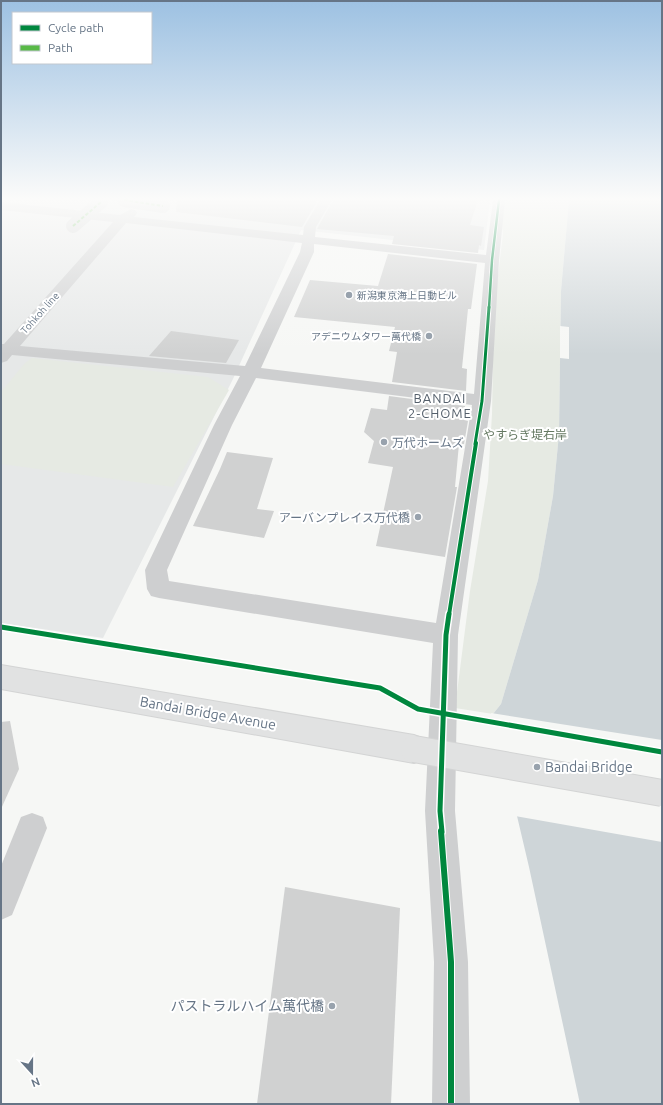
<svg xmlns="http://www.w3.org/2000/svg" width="663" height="1105" font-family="Ubuntu,'Noto Sans JP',sans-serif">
<rect width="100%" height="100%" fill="#f6f7f5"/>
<path fill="#e6e8e8" d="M 5,200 L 490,200 L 484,250 L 301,230 L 233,379 L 103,638 L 1,623 L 1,202 Z"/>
<g fill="#e6eae3">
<path d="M 502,200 L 569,200 L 561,291 L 559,434 L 553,496 L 538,580 L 501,704 L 493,714 L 455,708 L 470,591 L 488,481 L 492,414 L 494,309 L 503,234 L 501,213 Z"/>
<path d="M 32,358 L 208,377 L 229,390 L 173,487 L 1,464 L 1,392 L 25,363 Z"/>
</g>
<path fill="#ced5d8" d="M 569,200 L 662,200 L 662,1104 L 580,1104 L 529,867 L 493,714 L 501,704 L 538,580 L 553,496 L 559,434 L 561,291 Z"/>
<g fill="#f6f7f5">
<path d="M 560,326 L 569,327 L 569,359 L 560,358 Z"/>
<path d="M 491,713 L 662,740 L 662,842 L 515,816 Z"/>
</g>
<g fill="#d0d1d1">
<path d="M 177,200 L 318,200 L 302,227 L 176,212 Z"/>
<path d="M 333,200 L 478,200 L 470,225 L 484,227 L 481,246 L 479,245 L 478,253 L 392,244 L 394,236 L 317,229 Z"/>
<path d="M 388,254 L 477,264 L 471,309 L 468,309 L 462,368 L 467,369 L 466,391 L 392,382 L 397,352 L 389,351 L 395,327 L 294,317 L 310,280 L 378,286 Z"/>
<path d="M 171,331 L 239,340 L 226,363 L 149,356 Z"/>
<path d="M 389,396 L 465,406 L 464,420 L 468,421 L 464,444 L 459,444 L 455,487 L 457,487 L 445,557 L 376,546 L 393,467 L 368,463 L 374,441 L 364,432 L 371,408 L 387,410 Z"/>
<path d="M 227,452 L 273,458 L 257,509 L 274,511 L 264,538 L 193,526 L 220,469 Z"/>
<path d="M 10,721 L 19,769 L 1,809 L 1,722 Z"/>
<path d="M 285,887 L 400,908 L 391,1104 L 257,1104 Z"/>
</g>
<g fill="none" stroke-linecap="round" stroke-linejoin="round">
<defs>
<path id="highway" d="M 1,665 L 414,735 L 424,739 L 428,749 L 424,759 L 414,763 L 1,689 Z"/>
</defs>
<use href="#highway" stroke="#d3d4d4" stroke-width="2"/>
<g fill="#cecfd0" fill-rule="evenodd">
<path d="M 320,200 L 332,200 L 316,227 L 315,237 L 486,255 L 493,200 L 505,200 L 499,260 L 491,401 L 458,635 L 455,811 L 468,962 L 470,1104 L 432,1104 L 434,962 L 425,811 L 433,643 L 159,598 L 151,596 L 147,589 L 145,570 L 214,425 L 240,376 L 12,355 L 7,361 L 1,363 L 1,344 L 4,344 L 113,222 L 1,210 L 1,202 L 120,215 L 131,209 L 135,210 L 137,213 L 134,217 L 303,235 L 304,227 ZM 126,223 L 302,243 L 300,252 L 245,366 L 20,346 ZM 314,244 L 485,263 L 474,394 L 261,368 L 314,252 ZM 256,378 L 472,405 L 436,623 L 169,581 L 167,570 L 232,425 Z"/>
<path d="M 32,813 L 43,817 L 47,828 L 12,915 L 1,920 L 1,866 L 21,817 Z"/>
</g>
<use href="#highway" fill="#e1e2e2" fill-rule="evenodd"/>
<defs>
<path id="highway-bridge" d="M 414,749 L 662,793"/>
</defs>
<use href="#highway-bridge" stroke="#d3d4d4" stroke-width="28" stroke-linecap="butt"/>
<g stroke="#cecfd0" stroke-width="14">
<path d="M 124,200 L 163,206"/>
<path d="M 73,226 L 101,202"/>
</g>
<use href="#highway-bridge" stroke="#e1e2e2" stroke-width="26"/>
<g stroke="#58b947" stroke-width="2" stroke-dasharray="3.5 2" stroke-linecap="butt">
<path d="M 124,200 L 163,206"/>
<path d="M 73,226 L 101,202"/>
</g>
<defs>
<path id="cycleway-far4" d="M 489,308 L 492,260 L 499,200"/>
<path id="cycleway-far3" d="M 475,444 L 482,401 L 489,307"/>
<path id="cycleway-far2" d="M 449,615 L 476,443"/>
<g id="cycleway-far1">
<path d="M 1,627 L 380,688 L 418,709 L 662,752"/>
<path d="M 442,832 L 440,811 L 446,635 L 449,614"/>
</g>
<path id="cycleway" d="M 441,831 L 451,962 L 451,1104"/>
</defs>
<use href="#cycleway-far4" stroke="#fff" stroke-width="4"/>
<use href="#cycleway-far3" stroke="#fff" stroke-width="5"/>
<use href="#cycleway-far2" stroke="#fff" stroke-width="6"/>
<use href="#cycleway-far1" stroke="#fff" stroke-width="8"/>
<use href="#cycleway" stroke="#fff" stroke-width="8"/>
<use href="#cycleway-far4" stroke="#00873e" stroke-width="2.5"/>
<use href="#cycleway-far3" stroke="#00873e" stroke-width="3"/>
<use href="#cycleway-far2" stroke="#00873e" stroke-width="4"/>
<use href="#cycleway-far1" stroke="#00873e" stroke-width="5"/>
<use href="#cycleway" stroke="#00873e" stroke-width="6"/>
</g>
<linearGradient id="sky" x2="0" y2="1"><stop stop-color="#9dc1e2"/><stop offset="0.56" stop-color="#fbfbfa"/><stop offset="1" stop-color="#fbfbfa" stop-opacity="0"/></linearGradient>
<rect width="663" height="355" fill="url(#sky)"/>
<g fill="#98a2ad" stroke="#fff" stroke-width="1.5">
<circle cx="349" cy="295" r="4"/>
<circle cx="429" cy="336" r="4"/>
<circle cx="384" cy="442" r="4"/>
<circle cx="418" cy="517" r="4"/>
<circle cx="537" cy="767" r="4"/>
<circle cx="332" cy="1006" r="4"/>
</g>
<g text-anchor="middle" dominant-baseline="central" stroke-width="4" stroke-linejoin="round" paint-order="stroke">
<g font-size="10" fill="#667586" stroke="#fff" text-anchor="start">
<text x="357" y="295">新潟東京海上日動ビル</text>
<text x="421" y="336" text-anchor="end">アデニウムタワー萬代橋</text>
</g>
<g font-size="10" fill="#667586" stroke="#fff">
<text transform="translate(40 313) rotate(-48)">Tohkoh line</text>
</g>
<g font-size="12" fill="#647861" stroke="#fff">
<text x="525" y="434">やすらぎ堤右岸</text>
</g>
<g font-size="12" fill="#667586" stroke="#fff" text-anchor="start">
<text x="392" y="442">万代ホームズ</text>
<text x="410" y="517" text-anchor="end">アーバンプレイス万代橋</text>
</g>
<g font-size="13" letter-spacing="1" fill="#545f6b" stroke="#fff">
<text x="440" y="398">BANDAI<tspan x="440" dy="15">2-CHOME</tspan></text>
</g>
<g font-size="14" fill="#667586" stroke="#fff">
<text transform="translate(208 713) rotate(10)">Bandai Bridge Avenue</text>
</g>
<g font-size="14" fill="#667586" stroke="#fff" text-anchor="start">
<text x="545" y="767">Bandai Bridge</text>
<text x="324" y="1006" text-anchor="end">パストラルハイム萬代橋</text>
</g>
</g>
<rect width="663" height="1105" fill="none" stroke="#667586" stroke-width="4"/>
<rect x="12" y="12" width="140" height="52" fill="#ffffff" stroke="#c2c8cf"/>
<rect x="20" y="25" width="20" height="6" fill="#00873e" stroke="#c2c8cf"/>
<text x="48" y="32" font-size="12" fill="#667586">Cycle path</text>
<rect x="20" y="45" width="20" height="6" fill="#58b947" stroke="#c2c8cf"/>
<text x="48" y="52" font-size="12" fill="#667586">Path</text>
<g transform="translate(32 1073) rotate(159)" stroke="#ffffff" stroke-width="3" paint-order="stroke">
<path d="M0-3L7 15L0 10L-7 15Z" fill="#667586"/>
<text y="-6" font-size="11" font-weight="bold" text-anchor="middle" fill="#667586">N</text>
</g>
</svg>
